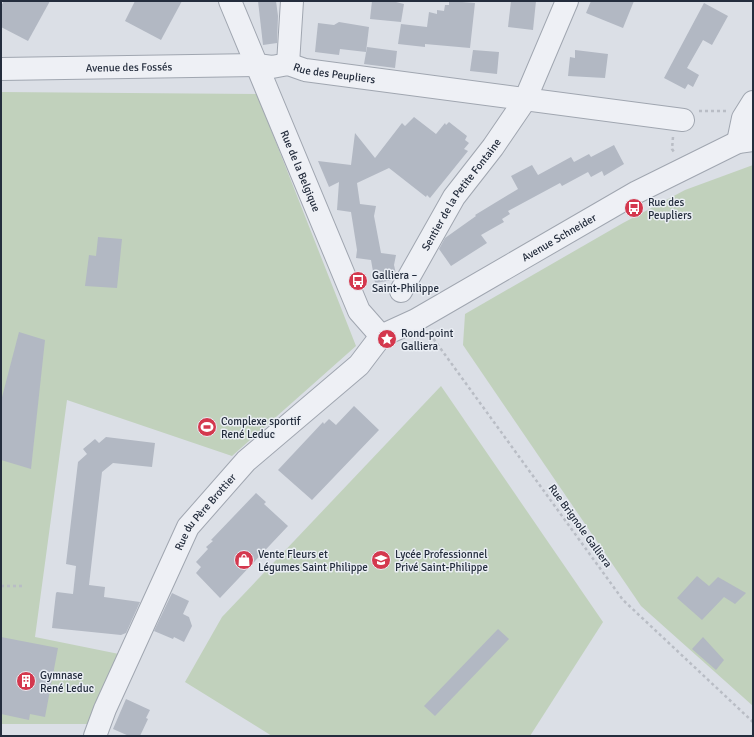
<svg xmlns="http://www.w3.org/2000/svg" width="754" height="737" font-family="Signika,sans-serif">
<rect width="100%" height="100%" fill="#dbdfe6"/>
<g fill="#c1d1bc">
<path d="M 1,92 L 257,94 L 356,346 L 232,456 L 67,400 L 35,637 L 119,654 L 91,724 L 1,724 Z"/>
<path d="M 753,165 L 753,706 L 641,606 L 463,345 L 465,314 L 623,223 L 685,190 Z"/>
<path d="M 441,386 L 603,622 L 530,736 L 272,736 L 185,682 L 222,617 Z"/>
</g>
<g fill="#b2b8c3">
<path d="M 4,1 L 50,1 L 28,41 L 1,27 L 1,6 Z"/>
<path d="M 135,1 L 182,1 L 161,40 L 125,21 Z"/>
<path d="M 258,1 L 276,1 L 278,16 L 277,43 L 263,45 Z"/>
<path d="M 372,1 L 392,1 L 404,4 L 401,22 L 370,19 Z"/>
<path d="M 449,1 L 475,3 L 470,48 L 425,44 L 425,47 L 398,44 L 401,24 L 427,27 L 429,12 L 437,14 L 437,10 L 444,11 L 445,5 L 449,5 Z"/>
<path d="M 511,1 L 536,1 L 533,30 L 508,27 Z"/>
<path d="M 591,1 L 634,1 L 623,28 L 586,13 Z"/>
<path d="M 704,3 L 728,16 L 712,45 L 703,40 L 687,68 L 699,75 L 693,87 L 688,84 L 685,89 L 664,78 Z"/>
<path d="M 339,22 L 369,27 L 366,52 L 340,49 L 339,55 L 315,52 L 318,23 L 334,25 Z"/>
<path d="M 367,47 L 397,51 L 395,68 L 364,64 Z"/>
<path d="M 473,50 L 499,52 L 497,74 L 470,71 Z"/>
<path d="M 575,50 L 608,54 L 605,78 L 568,76 L 570,57 L 575,58 Z"/>
<path d="M 414,117 L 436,134 L 445,123 L 446,125 L 449,122 L 467,136 L 465,140 L 469,143 L 464,149 L 468,151 L 430,198 L 427,195 L 426,197 L 389,168 L 357,183 L 360,204 L 376,206 L 374,216 L 381,253 L 396,255 L 394,265 L 396,274 L 393,280 L 375,283 L 371,260 L 356,258 L 357,250 L 351,212 L 337,210 L 339,182 L 329,187 L 318,161 L 351,165 L 355,133 L 375,158 L 402,123 L 405,126 Z"/>
<path d="M 614,145 L 624,164 L 604,176 L 602,171 L 591,177 L 588,172 L 562,186 L 560,183 L 508,211 L 510,214 L 502,219 L 504,222 L 481,235 L 487,243 L 451,266 L 439,249 L 445,238 L 476,216 L 475,215 L 518,189 L 511,176 L 532,165 L 538,175 L 571,157 L 574,162 L 589,154 L 591,157 Z"/>
<path d="M 98,237 L 122,239 L 117,288 L 85,286 L 89,255 L 96,256 Z"/>
<path d="M 19,332 L 45,340 L 31,469 L 1,460 L 1,401 Z"/>
<path d="M 354,406 L 379,430 L 312,500 L 278,470 L 323,422 L 324,424 L 329,419 L 336,425 Z"/>
<path d="M 106,437 L 155,443 L 152,467 L 113,463 L 102,472 L 89,585 L 105,587 L 104,597 L 140,602 L 126,633 L 121,635 L 52,628 L 56,593 L 57,592 L 73,594 L 76,566 L 66,564 L 78,462 L 87,454 L 83,449 L 95,439 L 99,443 Z"/>
<path d="M 256,493 L 266,502 L 264,504 L 288,526 L 220,598 L 196,573 L 201,567 L 196,562 L 208,549 L 206,547 L 213,541 L 211,540 Z"/>
<path d="M 697,576 L 709,586 L 718,577 L 746,593 L 735,604 L 724,597 L 702,620 L 677,598 Z"/>
<path d="M 172,593 L 189,601 L 183,614 L 189,617 L 192,626 L 184,642 L 174,637 L 173,639 L 154,631 Z"/>
<path d="M 498,629 L 509,639 L 435,716 L 424,706 Z"/>
<path d="M 1,637 L 58,648 L 45,717 L 30,714 L 29,720 L 1,714 Z"/>
<path d="M 703,637 L 724,660 L 716,670 L 692,649 Z"/>
<path d="M 126,699 L 150,710 L 146,718 L 148,719 L 140,736 L 129,736 L 113,729 Z"/>
</g>
<g fill="none" stroke-linecap="round" stroke-linejoin="round">
<defs>
<g id="minor">
<path id="s1" d="M 230,1 L 359,311 L 381,336"/>
<path d="M 288,64 L 292,1"/>
<path id="s2" d="M 1,69 L 257,65 L 272,67 L 288,64 L 305,70 L 683,120"/>
<path d="M 738,142 L 743,118 L 753,102"/>
<path id="s3" d="M 401,291 L 454,197 L 493,147 L 525,100 L 567,1"/>
<path id="s4" d="M 95,736 L 105,709 L 188,527 L 246,461 L 359,365 L 381,336 L 416,320 L 637,192 L 738,142 L 753,140"/>
</g>
</defs>
<use href="#minor" stroke="#a0a6b0" stroke-width="24"/>
<g stroke="#b9bdc5" stroke-width="2.5" stroke-dasharray="3 3" stroke-linecap="butt">
<path d="M 699,111 L 726,111"/>
<path d="M 673,137 L 672,149 L 674,152"/>
<path d="M 430,334 L 623,600 L 753,722"/>
<path d="M 1,586 L 23,586"/>
</g>
<use href="#minor" stroke="#eef0f5" stroke-width="22"/>
</g>
<defs>
<symbol id="bus-disc" viewBox="-11 -11 22 22"><circle r="9.5" fill="#d4384e" stroke="#eaeef4"/><path d="M-5-6H5V4H4V6H2V4H-2V6H-4V4H-5ZM-3.5-4V0h7V-4ZM-3.5 1.2v1.5H-2V1.2ZM2 1.2v1.5H3.5V1.2Z" fill="#fff"/></symbol>
<symbol id="sight-disc" viewBox="-11 -11 22 22"><circle r="9.5" fill="#d4384e" stroke="#eaeef4"/><path d="M0-6L1.8-2.2L6-1.7L2.9 1.2L3.7 5.4L0 3.3L-3.7 5.4L-2.9 1.2L-6-1.7L-1.8-2.2Z" fill="#fff"/></symbol>
<symbol id="stadium-disc" viewBox="-11 -11 22 22"><circle r="9.5" fill="#d4384e" stroke="#eaeef4"/><path d="M0-5a6.5 5 0 1 0 0 10a6.5 5 0 1 0 0-10ZM-3.5-1.8h7v3.6h-7Z" fill="#fff"/></symbol>
<symbol id="shop-disc" viewBox="-11 -11 22 22"><circle r="9.5" fill="#d4384e" stroke="#eaeef4"/><path d="M-5-2.5h2.3a2.7 3.5 0 0 1 5.4 0H5L5.5 6h-11ZM-1.5-2.5h3a1.5 2.3 0 0 0-3 0Z" fill="#fff"/></symbol>
<symbol id="school-disc" viewBox="-11 -11 22 22"><circle r="9.5" fill="#d4384e" stroke="#eaeef4"/><path d="M0-5L7-2L0 1L-7-2ZM-4 1L0 2.5L4 1V4Q0 6-4 4Z" fill="#fff"/></symbol>
<symbol id="building-disc" viewBox="-11 -11 22 22"><circle r="9.5" fill="#d4384e" stroke="#eaeef4"/><path d="M-4-6H4V6H1V3H-1V6H-4ZM-2.5-4.3h1.7v1.8h-1.7ZM.8-4.3h1.7v1.8H.8ZM-2.5-1h1.7V.8h-1.7ZM.8-1h1.7V.8H.8Z" fill="#fff"/></symbol>
</defs>
<g fill-rule="evenodd">
<use href="#bus-disc" x="623" y="197" width="22" height="22"/>
<use href="#bus-disc" x="347" y="270" width="22" height="22"/>
<use href="#sight-disc" x="376" y="328" width="22" height="22"/>
<use href="#stadium-disc" x="196" y="416" width="22" height="22"/>
<use href="#shop-disc" x="233" y="549" width="22" height="22"/>
<use href="#school-disc" x="370" y="549" width="22" height="22"/>
<use href="#building-disc" x="15" y="670" width="22" height="22"/>
</g>
<g text-anchor="middle" dominant-baseline="central" stroke-width="3" stroke-linejoin="round" paint-order="stroke">
<g font-size="11" fill="#242d3d" stroke="#eaeef4">
<text stroke="none"><textPath href="#s2" startOffset="128">Avenue des Fossés</textPath></text>
<text stroke="none"><textPath href="#s2" startOffset="335">Rue des Peupliers</textPath></text>
<text stroke="none"><textPath href="#s1" startOffset="184">Rue de la Belgique</textPath></text>
<text stroke="none"><textPath href="#s3" startOffset="114">Sentier de la Petite Fontaine</textPath></text>
<text stroke="none"><textPath href="#s4" startOffset="705">Avenue Schneider</textPath></text>
<text stroke="none"><textPath href="#s4" startOffset="251">Rue du Père Brottier</textPath></text>
<text transform="translate(580 526) rotate(54)">Rue Brignole Galliera</text>
</g>
<g font-size="11" fill="#242d3d" stroke="#eaeef4" text-anchor="start">
<text x="648" y="202">Rue des<tspan x="648" dy="13">Peupliers</tspan></text>
<text x="372" y="275">Galliera –<tspan x="372" dy="13">Saint-Philippe</tspan></text>
<text x="401" y="333">Rond-point<tspan x="401" dy="13">Galliera</tspan></text>
<text x="221" y="421">Complexe sportif<tspan x="221" dy="13">René Leduc</tspan></text>
<text x="258" y="554">Vente Fleurs et<tspan x="258" dy="13">Légumes Saint Philippe</tspan></text>
<text x="395" y="554">Lycée Professionnel<tspan x="395" dy="13">Privé Saint-Philippe</tspan></text>
<text x="40" y="675">Gymnase<tspan x="40" dy="13">René Leduc</tspan></text>
</g>
</g>
<rect width="754" height="737" fill="none" stroke="#242d3d" stroke-width="4"/>
</svg>
